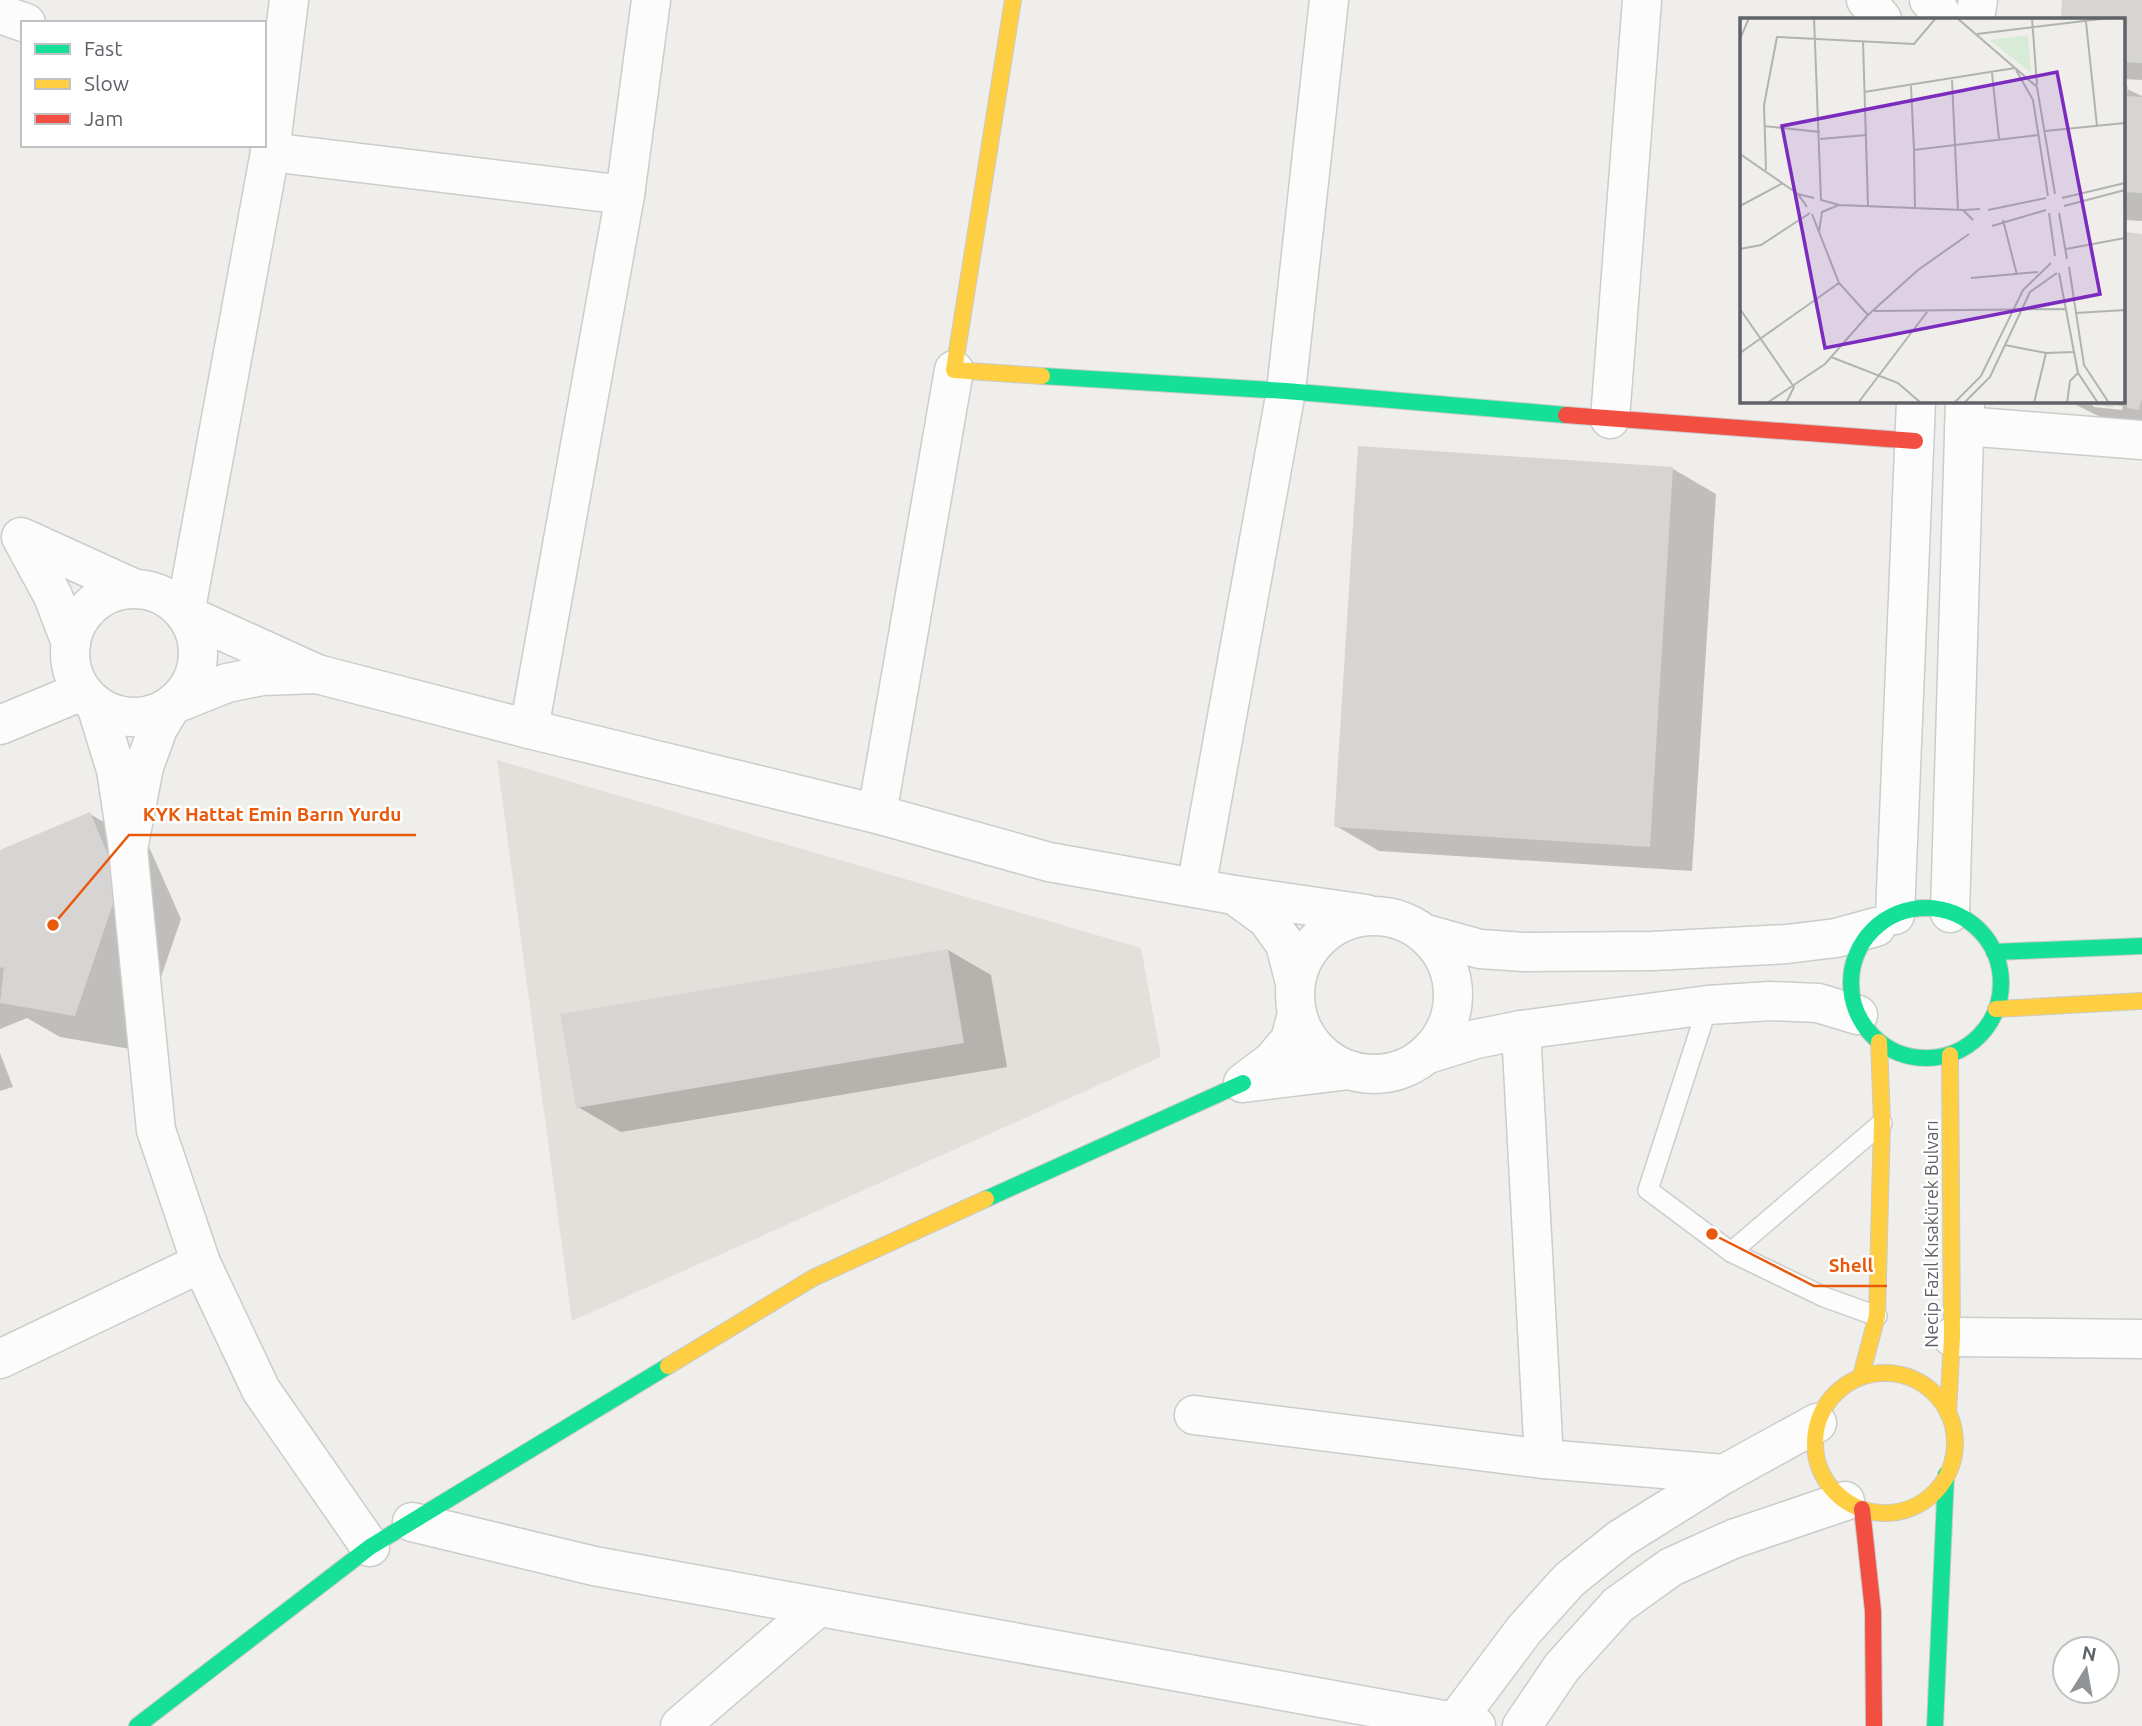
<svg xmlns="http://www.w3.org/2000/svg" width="2142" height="1726" font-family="Ubuntu,sans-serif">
<rect width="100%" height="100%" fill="#efeeea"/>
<path fill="#e2e0da" d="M 497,760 L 1141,948 L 1161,1057 L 572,1321 Z"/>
<g fill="#0003" fill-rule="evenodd">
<path d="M 2064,0 L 2142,0 L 2142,80 L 2123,79 L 2123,19 L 2063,19 Z"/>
<path d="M 2123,87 L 2142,96 L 2142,221 L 2123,220 Z"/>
<path d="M 2123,235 L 2127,237 L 2142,235 L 2142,429 L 2119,426 L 2068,401 L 2123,401 ZM 2090,403 L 2123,406 L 2122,410 L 2094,407 Z"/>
<path d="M 1673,469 L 1716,494 L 1692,871 L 1379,851 L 1336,826 Z"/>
<path d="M 90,814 L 150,849 L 181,919 L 136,1050 L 60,1037 L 27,1018 L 0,1029 L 0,852 Z"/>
<path d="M 948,950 L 991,975 L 1007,1067 L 621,1132 L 578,1107 Z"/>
<path d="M 0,1053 L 13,1087 L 0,1091 Z"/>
</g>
<g fill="#d6d5d3">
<path d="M 2062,0 L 2142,0 L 2142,63 L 2123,62 L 2123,19 L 2061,19 Z"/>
<path d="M 2123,85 L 2128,86 L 2127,96 L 2142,97 L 2142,193 L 2123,192 Z"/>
<path d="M 2126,232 L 2142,234 L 2142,399 L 2139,410 L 2127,408 L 2127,399 L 2123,398 L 2123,240 L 2125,240 Z"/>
<path d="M 2074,401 L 2114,401 L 2114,407 L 2074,403 Z"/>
<path d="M 1358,446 L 1673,467 L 1650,847 L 1334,827 Z"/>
<path d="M 90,812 L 120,883 L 75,1016 L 0,1003 L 4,967 L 0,968 L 0,850 Z"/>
<path d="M 948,949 L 964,1043 L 576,1108 L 560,1014 Z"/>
</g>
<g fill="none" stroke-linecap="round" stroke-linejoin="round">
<defs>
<g id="lane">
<path d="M 1708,1005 L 1648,1190 L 1731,1252 L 1824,1297 L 1877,1316"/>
<path d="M 1731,1252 L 1882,1123"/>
</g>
<g id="street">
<path d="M 1866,0 L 1882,19"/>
<path d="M 1929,0 L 1940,12 L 1943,19"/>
<path d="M 0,14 L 26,23"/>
<path d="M 1975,19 L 1978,0"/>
<path d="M 270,152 L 625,195"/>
<path d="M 1610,419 L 1642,0"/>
<path d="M 1964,426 L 2142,440"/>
<circle cx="134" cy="653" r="64"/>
<path d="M 71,643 L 53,596 L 21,537 L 133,588"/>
<path d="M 317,674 L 529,729 L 877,814 L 1049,862 L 1234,895"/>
<path d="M 96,705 L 116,770 L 128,849 L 144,767 L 158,728 L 172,705 L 227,683 L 262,676 L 317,674 L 185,614 L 270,152 L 289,0"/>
<path d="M 0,725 L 82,691"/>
<path d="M 529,729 L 625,195 L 651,0"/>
<path d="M 877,814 L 954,370"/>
<path d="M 128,849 L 156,1130 L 201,1263 L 261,1390 L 370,1547"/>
<path d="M 1196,888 L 1286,391 L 1329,0"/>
<path d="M 1950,913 L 1965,401"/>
<path d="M 1895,915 L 1916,401"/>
<circle cx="1374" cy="995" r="79"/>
<path d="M 1426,934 L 1480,949 L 1524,952 L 1653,951 L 1787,944 L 1836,938 L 1876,927"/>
<path d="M 1295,983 L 1285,944 L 1267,919 L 1234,895 L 1366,914"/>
<path d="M 1297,1014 L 1290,1040 L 1272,1061 L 1243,1083 L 1349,1070"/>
<path d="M 1521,1030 L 1544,1459"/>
<path d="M 1428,1054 L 1476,1039 L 1521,1030 L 1708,1005 L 1770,1001 L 1818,1003 L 1858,1015"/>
<path d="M 1952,1337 L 2142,1339"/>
<path d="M 0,1359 L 201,1263"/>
<path d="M 1194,1415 L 1544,1459 L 1724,1474"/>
<path d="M 412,1522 L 594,1566 L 1476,1726"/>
<path d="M 680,1726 L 817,1608"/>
<path d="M 1452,1726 L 1524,1630 L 1569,1580 L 1620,1539 L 1724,1474 L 1817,1423"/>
<path d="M 1522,1726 L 1562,1667 L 1618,1605 L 1671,1567 L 1733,1539 L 1845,1501"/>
</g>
<g id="fast">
<path d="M 1042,376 L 1286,391 L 1566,415"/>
<circle cx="1926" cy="983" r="75"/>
<path d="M 1994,952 L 2142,946"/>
<path d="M 986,1199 L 1243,1083"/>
<path d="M 137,1726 L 370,1547 L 668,1366"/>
<path d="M 1935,1726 L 1946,1475"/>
</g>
<g id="slow">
<path d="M 1013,0 L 954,370 L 1042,376"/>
<path d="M 1996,1009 L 2142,1001"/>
<path d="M 668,1366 L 813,1278 L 986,1199"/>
<circle cx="1885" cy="1443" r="70"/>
<path d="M 1861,1376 L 1877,1316 L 1882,1122 L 1879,1042"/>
<path d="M 1948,1413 L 1952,1337 L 1950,1055"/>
</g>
<g id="jam">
<path d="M 1566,415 L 1915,441"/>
<path d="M 1862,1509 L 1873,1611 L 1874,1726"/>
</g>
</defs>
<use href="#lane" stroke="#cbcccc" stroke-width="22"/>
<use href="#street" stroke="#cbcccc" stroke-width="41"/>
<use href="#fast" stroke="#cacacb" stroke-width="18"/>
<use href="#slow" stroke="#cacacb" stroke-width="18"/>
<use href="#jam" stroke="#cacacb" stroke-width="18"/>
<use href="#lane" stroke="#fdfcfc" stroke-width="19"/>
<use href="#street" stroke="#fdfcfc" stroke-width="38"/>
<use href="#fast" stroke="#16e098" stroke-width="16"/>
<use href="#slow" stroke="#ffcf43" stroke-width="16"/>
<use href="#jam" stroke="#f24e42" stroke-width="16"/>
</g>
<g text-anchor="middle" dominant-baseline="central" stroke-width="5" stroke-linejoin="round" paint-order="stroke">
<g font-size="18" fill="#5f6368" stroke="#fff">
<text transform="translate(1931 1234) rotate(-90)">Necip Fazıl Kısakürek Bulvarı</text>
</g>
</g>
<g transform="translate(1740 18)">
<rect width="385" height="385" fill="#efeeea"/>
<path d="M 288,17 L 291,55 L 250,22 Z" fill="#d8ebd6"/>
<path fill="none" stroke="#b1b2b2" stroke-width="2" d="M 217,0 L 297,69 L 315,176M 292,0 L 297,67M 346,4 L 357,108M 237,16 L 369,0M 0,21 L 9,0M 123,24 L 128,188M 276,52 L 293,82 L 308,178M 252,55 L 259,121M 212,62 L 218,192M 171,68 L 174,132 L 299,117M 124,74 L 275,50M 24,108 L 80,114M 305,113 L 385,105M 80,121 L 127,117M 174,132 L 175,191M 0,136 L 58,176M 26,152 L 24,87 L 37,19 L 174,26 L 196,0M 384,172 L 385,197M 322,180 L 385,165M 99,187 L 223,192M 0,188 L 43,165M 324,188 L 385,172M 67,189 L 58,176 L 74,180M 248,192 L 306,180M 309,195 L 315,238M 319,195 L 327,241M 72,196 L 79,214 L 82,194 L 99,187 L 81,182 L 74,0M 233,202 L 223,192 L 240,191M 263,202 L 277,257M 252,208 L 306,192M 79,214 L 99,265 L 128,297M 0,231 L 21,227 L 70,195M 326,231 L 385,220M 329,249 L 344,347 L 369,385M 319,255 L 338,355 L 358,385M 231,260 L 298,254M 0,291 L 54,369 L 46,385M 134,293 L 327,291M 336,295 L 385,292M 265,327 L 306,335M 0,335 L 99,265M 91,339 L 158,365 L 181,385M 27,385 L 85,346 L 128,297 L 178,252 L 229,216M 118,385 L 187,294M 214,385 L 241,358 L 283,272 L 311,245M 224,385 L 250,359 L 290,274 L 317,255M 294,385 L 306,335 L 333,334M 327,385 L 330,363 L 338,355"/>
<path fill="#7b2cbf" fill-opacity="0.15" stroke="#7b2cbf" stroke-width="3.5" d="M 317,54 L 360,276 L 85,330 L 42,108 Z"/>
<rect width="385" height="385" fill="none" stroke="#5f6368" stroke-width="3.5"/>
</g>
<path fill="none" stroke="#e8590c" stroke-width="2.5" d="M53 925L129 835H416M1712 1234L1814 1286H1887"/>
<g fill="#e8590c" stroke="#fff" stroke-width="2.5">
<circle cx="53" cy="925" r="7"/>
<circle cx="1712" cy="1234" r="7"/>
</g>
<g font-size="19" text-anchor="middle" font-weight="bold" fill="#e8590c" stroke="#fff" stroke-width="5" stroke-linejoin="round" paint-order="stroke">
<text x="272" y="821">KYK Hattat Emin Barın Yurdu</text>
<text x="1851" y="1272">Shell</text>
</g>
<rect x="21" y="21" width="245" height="126" fill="#ffffff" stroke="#bfc1c3" stroke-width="2"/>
<rect x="35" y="44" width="35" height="10" fill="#16e098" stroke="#bfc1c3" stroke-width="2"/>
<text x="84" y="56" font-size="21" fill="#5f6368">Fast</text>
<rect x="35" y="79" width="35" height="10" fill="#ffcf43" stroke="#bfc1c3" stroke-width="2"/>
<text x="84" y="91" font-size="21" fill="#5f6368">Slow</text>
<rect x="35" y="114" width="35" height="10" fill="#f24e42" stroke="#bfc1c3" stroke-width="2"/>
<text x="84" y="126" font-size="21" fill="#5f6368">Jam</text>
<g transform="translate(2086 1670) rotate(11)"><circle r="33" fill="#ffffff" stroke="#bfc1c3" stroke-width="2"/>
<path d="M0-5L12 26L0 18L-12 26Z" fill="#919496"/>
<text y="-10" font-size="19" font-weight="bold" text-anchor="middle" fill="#5f6368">N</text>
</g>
</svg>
